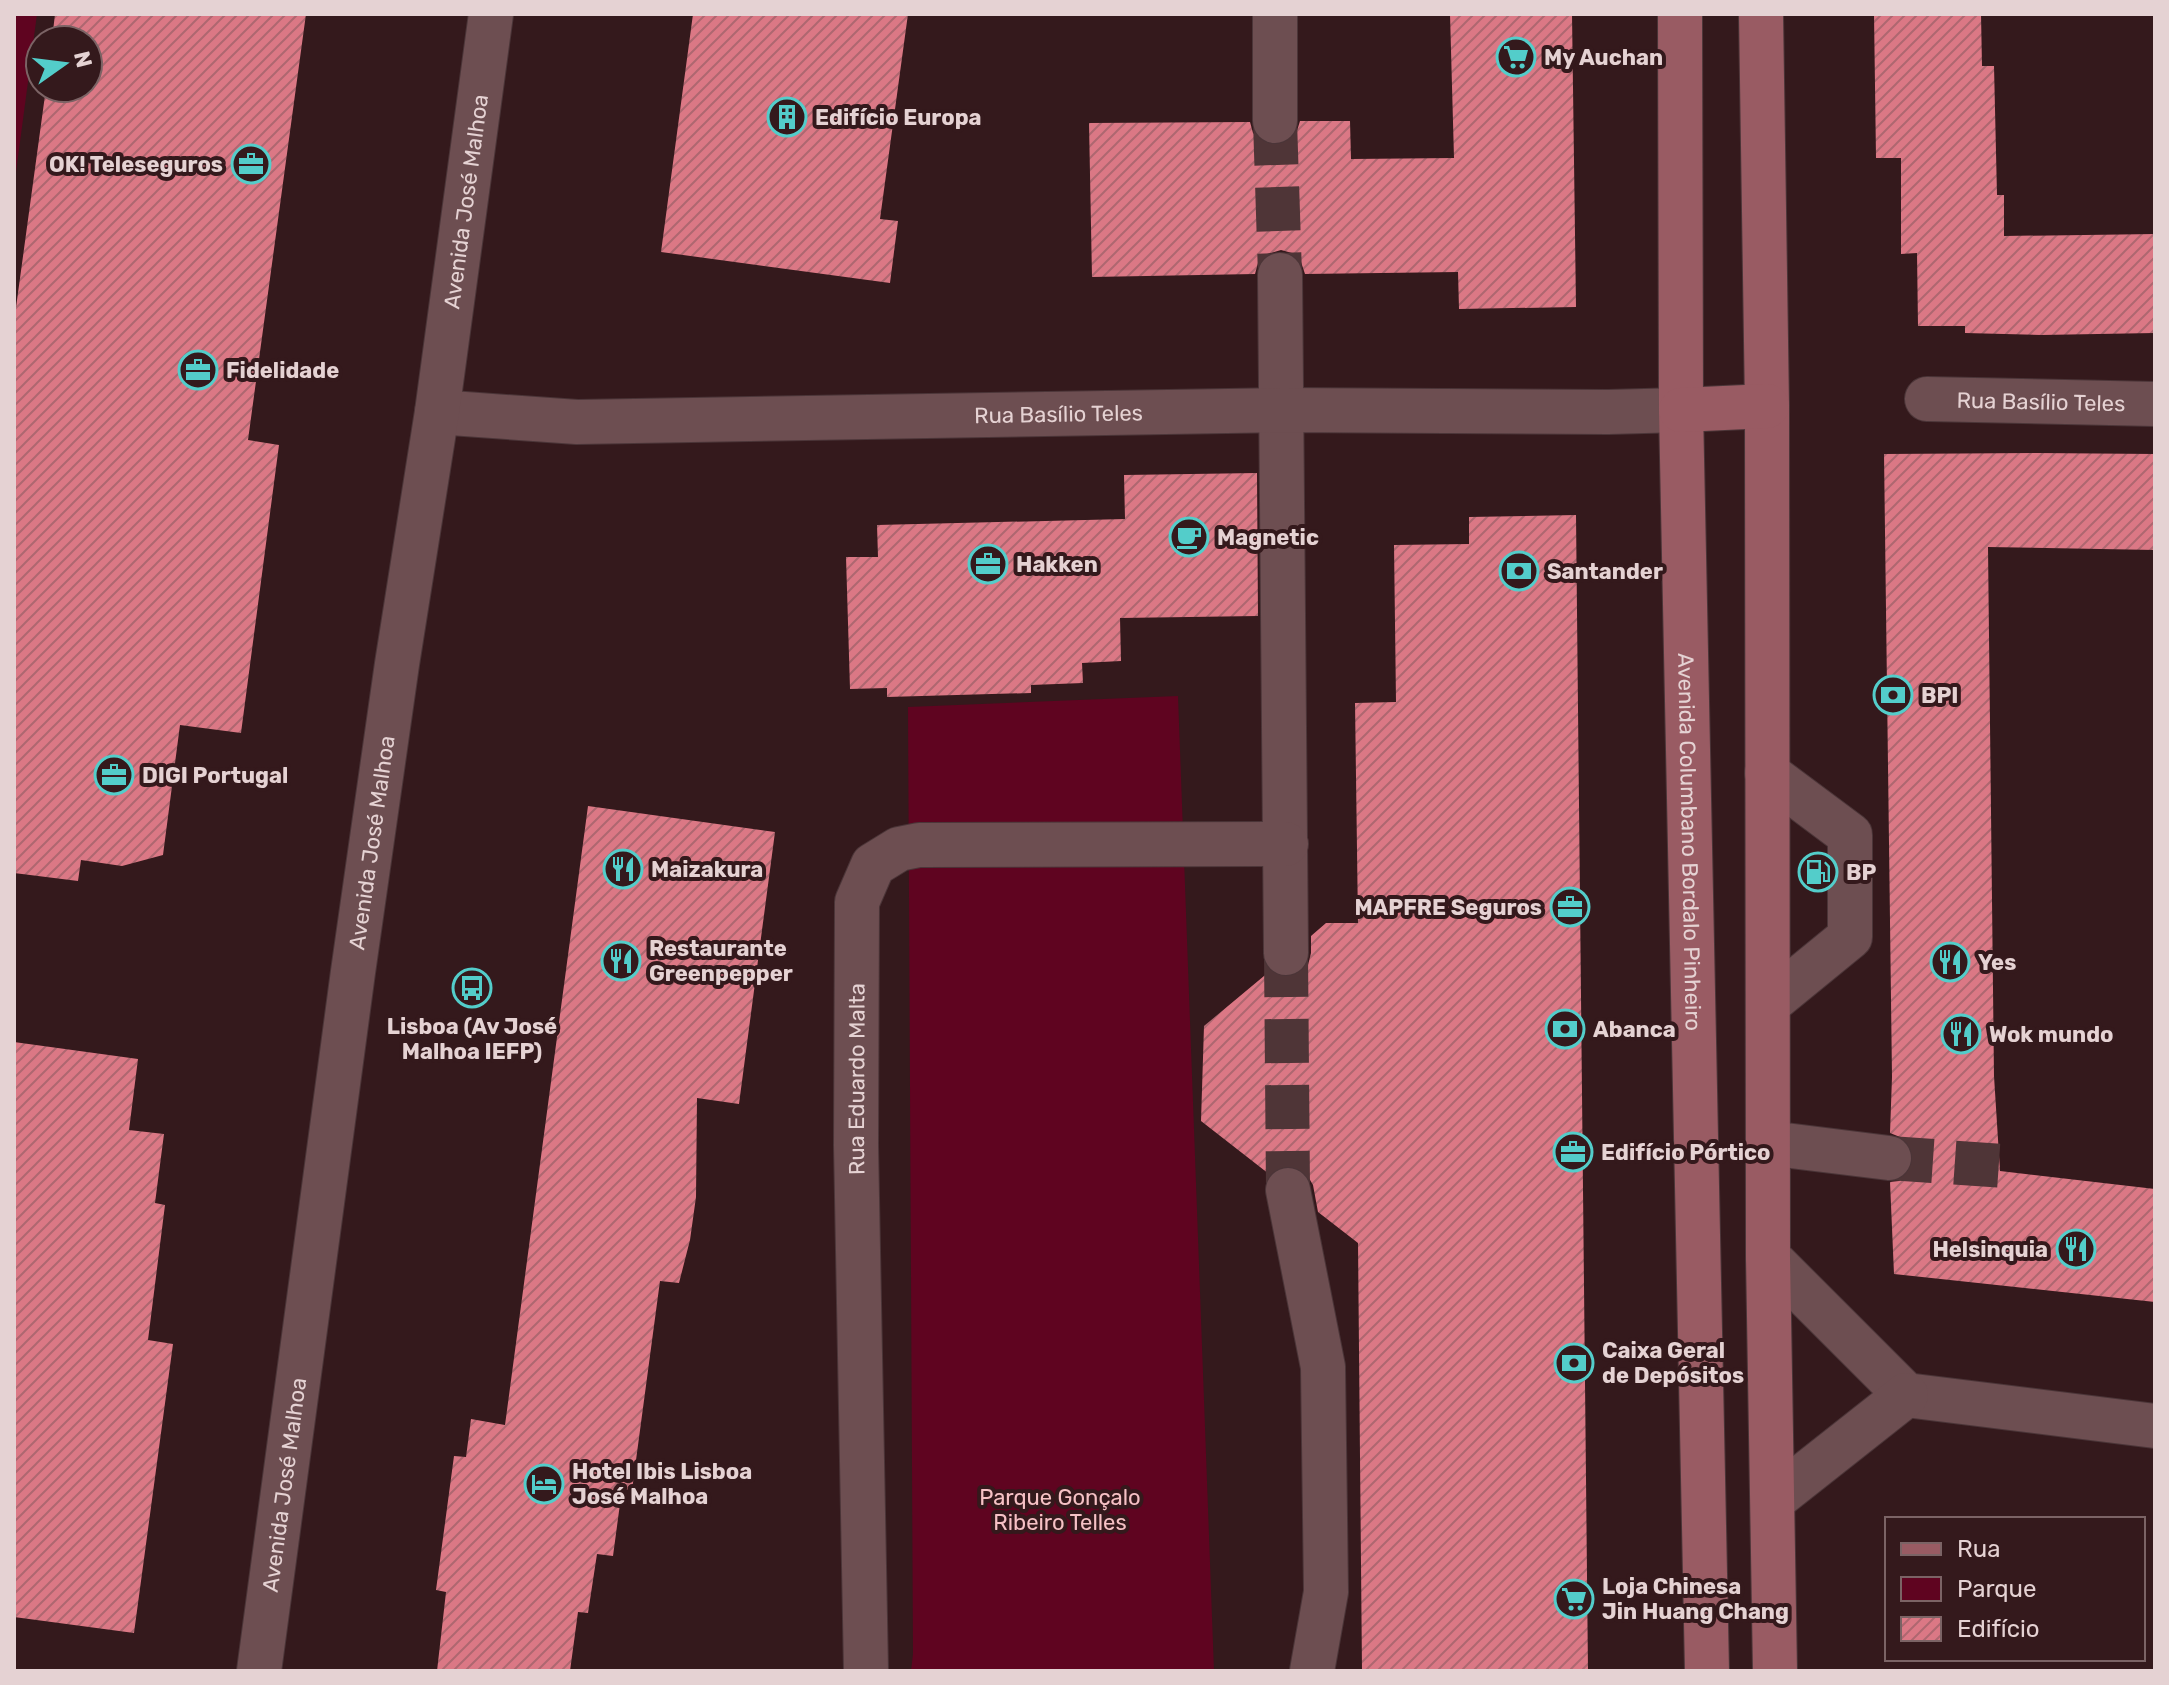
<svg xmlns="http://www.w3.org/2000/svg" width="2169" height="1685" font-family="Rubik,sans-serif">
<defs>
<pattern id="building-hatch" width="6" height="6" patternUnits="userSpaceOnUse" patternTransform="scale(2)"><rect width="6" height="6" fill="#db7885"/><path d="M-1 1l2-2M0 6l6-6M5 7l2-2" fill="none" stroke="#ae6770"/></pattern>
</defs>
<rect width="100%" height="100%" fill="#34191c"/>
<g fill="#5f0420">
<path d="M 14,14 L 37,14 L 14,187 Z"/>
<path d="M 1178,696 L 1214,1671 L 911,1671 L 913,1654 L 908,707 Z"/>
</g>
<g fill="url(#building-hatch)">
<path d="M 55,14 L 306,14 L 248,440 L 279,445 L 241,733 L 180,725 L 163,855 L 122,866 L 81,860 L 78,881 L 14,873 L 14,322 L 46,88 L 88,88 L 88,40 L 52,40 Z"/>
<path d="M 693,14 L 908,14 L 880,219 L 898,221 L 890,283 L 661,252 Z"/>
<path d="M 1450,14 L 1572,14 L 1576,307 L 1459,309 L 1458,272 L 1305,274 L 1301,262 L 1292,253 L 1281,250 L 1267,254 L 1258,263 L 1255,274 L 1092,277 L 1089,123 L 1250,122 L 1253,133 L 1262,142 L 1276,146 L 1287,143 L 1296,134 L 1300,121 L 1350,121 L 1351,159 L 1454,158 Z"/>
<path d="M 1874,14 L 1981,14 L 1982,66 L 1994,66 L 1997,195 L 2004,195 L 2004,236 L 2155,234 L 2155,333 L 2041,335 L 1965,333 L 1965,326 L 1918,326 L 1917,253 L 1901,254 L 1901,158 L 1876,158 Z"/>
<path d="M 2037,453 L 2155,454 L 2155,550 L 1988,547 L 1994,1076 L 2000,1171 L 2155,1189 L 2155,1302 L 1894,1274 L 1890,1182 L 1899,1181 L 1908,1174 L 1914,1160 L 1912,1149 L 1905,1139 L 1890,1133 L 1892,1077 L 1884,454 Z"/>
<path d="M 1257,473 L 1258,616 L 1120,618 L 1121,661 L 1082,663 L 1083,683 L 1031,685 L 1031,693 L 887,697 L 887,688 L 850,689 L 846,557 L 878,557 L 877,525 L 1125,519 L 1124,475 Z"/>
<path d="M 1576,515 L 1588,1671 L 1362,1671 L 1358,1243 L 1318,1212 L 1313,1185 L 1306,1173 L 1295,1166 L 1284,1165 L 1272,1171 L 1269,1174 L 1201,1121 L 1204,1026 L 1270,971 L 1274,975 L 1285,978 L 1299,974 L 1308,965 L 1311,953 L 1311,936 L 1326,923 L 1358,923 L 1355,703 L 1396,702 L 1394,545 L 1469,544 L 1469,517 Z"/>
<path d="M 588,806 L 775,832 L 739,1104 L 697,1098 L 696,1197 L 690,1240 L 679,1283 L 660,1281 L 632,1490 L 622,1489 L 613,1556 L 597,1554 L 588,1613 L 578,1612 L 570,1671 L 437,1671 L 446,1592 L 436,1590 L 454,1456 L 466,1457 L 471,1419 L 505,1425 Z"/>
<path d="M 14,1042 L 138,1059 L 129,1130 L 164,1134 L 155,1203 L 165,1205 L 148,1340 L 173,1344 L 134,1633 L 14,1617 Z"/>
</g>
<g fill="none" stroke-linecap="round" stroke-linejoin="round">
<g stroke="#4f3537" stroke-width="44" stroke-dasharray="44 22" stroke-linecap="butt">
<path d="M 1275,121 L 1280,275"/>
<path d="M 1286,953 L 1288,1190"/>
<path d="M 1889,1158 L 2004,1166"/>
</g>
<defs>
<g id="minor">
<path d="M 1275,121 L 1275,14"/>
<path d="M 1280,275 L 1286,953"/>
<path id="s1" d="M 1927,399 L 2155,404"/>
<path id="s2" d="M 437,412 L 577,422 L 1282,410 L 1608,412 L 1681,410"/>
<path d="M 1767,773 L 1850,835 L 1850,937 L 1768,1004"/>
<path d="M 1768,1143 L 1889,1158"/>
<path d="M 1288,1190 L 1323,1367 L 1326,1592 L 1312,1671"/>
<path d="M 1768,1257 L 1906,1395 L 2155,1426"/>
<path d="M 1773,1500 L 1906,1395"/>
<path id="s3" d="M 259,1671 L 353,972 L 397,664 L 437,412 L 491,14"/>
<path id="s4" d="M 866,1671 L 856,1145 L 857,902 L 873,865 L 899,849 L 919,845 L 1286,844"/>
</g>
<g id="major">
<path id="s5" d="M 1680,14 L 1681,410 L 1707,1671"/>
<path d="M 1761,14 L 1767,406 L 1768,1257 L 1775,1671"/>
<path d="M 1681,410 L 1767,406"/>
</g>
</defs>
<use href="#minor" stroke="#4b3538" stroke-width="46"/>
<use href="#major" stroke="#4b3538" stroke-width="46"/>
<use href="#minor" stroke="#6d4e51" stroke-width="44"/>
<use href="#major" stroke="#995b63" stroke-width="44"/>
</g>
<defs>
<symbol id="supermarket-ring" viewBox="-11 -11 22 22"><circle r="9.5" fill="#34191c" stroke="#53cdca" stroke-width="1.5"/><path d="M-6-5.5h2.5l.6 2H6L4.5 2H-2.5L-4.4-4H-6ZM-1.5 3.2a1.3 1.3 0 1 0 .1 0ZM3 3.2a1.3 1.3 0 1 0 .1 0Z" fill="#53cdca"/></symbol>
<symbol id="building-ring" viewBox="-11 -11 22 22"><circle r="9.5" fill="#34191c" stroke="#53cdca" stroke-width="1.5"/><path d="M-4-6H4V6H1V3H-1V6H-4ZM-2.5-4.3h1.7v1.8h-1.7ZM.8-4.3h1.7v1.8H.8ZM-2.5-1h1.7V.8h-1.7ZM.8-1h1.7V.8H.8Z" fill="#53cdca"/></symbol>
<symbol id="office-ring" viewBox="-11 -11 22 22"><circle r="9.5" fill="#34191c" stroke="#53cdca" stroke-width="1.5"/><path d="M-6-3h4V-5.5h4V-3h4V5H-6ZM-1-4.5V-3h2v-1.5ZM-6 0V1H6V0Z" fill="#53cdca"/></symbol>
<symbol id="cafe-ring" viewBox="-11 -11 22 22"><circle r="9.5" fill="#34191c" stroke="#53cdca" stroke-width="1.5"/><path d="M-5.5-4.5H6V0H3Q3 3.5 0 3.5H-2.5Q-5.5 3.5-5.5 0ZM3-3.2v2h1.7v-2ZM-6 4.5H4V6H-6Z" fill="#53cdca"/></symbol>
<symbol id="bank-ring" viewBox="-11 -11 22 22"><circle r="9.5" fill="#34191c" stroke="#53cdca" stroke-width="1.5"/><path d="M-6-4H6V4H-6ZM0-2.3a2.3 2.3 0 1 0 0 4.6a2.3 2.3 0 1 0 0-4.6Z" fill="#53cdca"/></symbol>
<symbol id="restaurant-ring" viewBox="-11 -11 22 22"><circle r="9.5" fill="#34191c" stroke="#53cdca" stroke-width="1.5"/><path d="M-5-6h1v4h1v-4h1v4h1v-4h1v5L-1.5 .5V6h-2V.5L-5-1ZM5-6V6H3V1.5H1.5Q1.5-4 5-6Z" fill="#53cdca"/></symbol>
<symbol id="fuel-ring" viewBox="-11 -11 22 22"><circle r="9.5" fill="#34191c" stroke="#53cdca" stroke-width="1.5"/><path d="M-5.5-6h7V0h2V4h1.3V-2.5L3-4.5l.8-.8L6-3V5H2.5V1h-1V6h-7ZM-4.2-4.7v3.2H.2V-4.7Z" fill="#53cdca"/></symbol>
<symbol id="bus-ring" viewBox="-11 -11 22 22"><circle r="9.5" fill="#34191c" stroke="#53cdca" stroke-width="1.5"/><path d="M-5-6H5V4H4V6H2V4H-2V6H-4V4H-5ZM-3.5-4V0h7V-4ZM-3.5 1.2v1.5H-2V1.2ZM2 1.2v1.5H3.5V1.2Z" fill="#53cdca"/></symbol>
<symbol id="hotel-ring" viewBox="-11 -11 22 22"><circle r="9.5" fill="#34191c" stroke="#53cdca" stroke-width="1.5"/><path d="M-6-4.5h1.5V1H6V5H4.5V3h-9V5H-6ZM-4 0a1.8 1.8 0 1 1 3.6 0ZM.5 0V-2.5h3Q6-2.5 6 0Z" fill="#53cdca"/></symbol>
</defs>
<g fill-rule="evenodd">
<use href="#supermarket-ring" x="1494" y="35" width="44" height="44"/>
<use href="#building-ring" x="765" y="95" width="44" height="44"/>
<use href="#office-ring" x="229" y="142" width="44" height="44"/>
<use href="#office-ring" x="176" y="348" width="44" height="44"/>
<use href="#cafe-ring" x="1167" y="515" width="44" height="44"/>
<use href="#office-ring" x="966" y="542" width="44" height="44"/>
<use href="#bank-ring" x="1497" y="549" width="44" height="44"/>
<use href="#bank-ring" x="1871" y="673" width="44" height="44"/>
<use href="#office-ring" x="92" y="753" width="44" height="44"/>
<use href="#restaurant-ring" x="601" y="847" width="44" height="44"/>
<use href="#fuel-ring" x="1796" y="850" width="44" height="44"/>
<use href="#office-ring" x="1548" y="885" width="44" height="44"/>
<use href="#restaurant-ring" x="599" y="939" width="44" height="44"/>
<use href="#restaurant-ring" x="1928" y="940" width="44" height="44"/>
<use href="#bus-ring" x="450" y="966" width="44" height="44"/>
<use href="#bank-ring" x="1543" y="1007" width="44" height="44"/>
<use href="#restaurant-ring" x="1939" y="1012" width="44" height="44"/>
<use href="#office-ring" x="1551" y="1130" width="44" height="44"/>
<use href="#restaurant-ring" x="2054" y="1227" width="44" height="44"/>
<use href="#bank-ring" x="1552" y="1341" width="44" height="44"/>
<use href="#hotel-ring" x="522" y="1462" width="44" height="44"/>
<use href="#supermarket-ring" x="1552" y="1577" width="44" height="44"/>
</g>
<g text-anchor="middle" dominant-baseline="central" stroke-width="8" stroke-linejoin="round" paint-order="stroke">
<g font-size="22" font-weight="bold" fill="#e5d2d3" stroke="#34191c" text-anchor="start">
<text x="1544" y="57">My Auchan</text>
<text x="815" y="117">Edifício Europa</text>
<text x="223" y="164" text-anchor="end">OK! Teleseguros</text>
<text x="226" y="370">Fidelidade</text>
<text x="1217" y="537">Magnetic</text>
<text x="1016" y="564">Hakken</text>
<text x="1547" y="571">Santander</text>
<text x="1921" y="695">BPI</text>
<text x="142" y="775">DIGI Portugal</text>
<text x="651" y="869">Maizakura</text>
<text x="1846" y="872">BP</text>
<text x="1542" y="907" text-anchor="end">MAPFRE Seguros</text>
<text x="649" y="948">Restaurante<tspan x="649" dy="25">Greenpepper</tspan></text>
<text x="1978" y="962">Yes</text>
<text x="472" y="1026" text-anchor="middle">Lisboa (Av José<tspan x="472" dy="25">Malhoa IEFP)</tspan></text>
<text x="1593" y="1029">Abanca</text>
<text x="1989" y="1034">Wok mundo</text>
<text x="1601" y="1152">Edifício Pórtico</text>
<text x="2048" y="1249" text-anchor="end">Helsinquia</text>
<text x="1602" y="1350">Caixa Geral<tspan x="1602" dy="25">de Depósitos</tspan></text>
<text x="572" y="1471">Hotel Ibis Lisboa<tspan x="572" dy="25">José Malhoa</tspan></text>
<text x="1602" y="1586">Loja Chinesa<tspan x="1602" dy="25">Jin Huang Chang</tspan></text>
</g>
<g font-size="22" fill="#e5d2d3" stroke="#34191c">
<text stroke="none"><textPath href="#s3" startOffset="1484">Avenida José Malhoa</textPath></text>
<text stroke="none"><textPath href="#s1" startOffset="114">Rua Basílio Teles</textPath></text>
<text stroke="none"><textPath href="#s2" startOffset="622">Rua Basílio Teles</textPath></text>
<text stroke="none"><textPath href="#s3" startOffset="836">Avenida José Malhoa</textPath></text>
<text stroke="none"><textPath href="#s5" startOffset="828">Avenida Columbano Bordalo Pinheiro</textPath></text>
<text stroke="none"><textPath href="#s4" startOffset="592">Rua Eduardo Malta</textPath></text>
<text stroke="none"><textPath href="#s3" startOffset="188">Avenida José Malhoa</textPath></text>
</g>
<g font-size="22" fill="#f6c1c5" stroke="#34191c">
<text x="1060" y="1497">Parque Gonçalo<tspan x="1060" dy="25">Ribeiro Telles</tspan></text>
</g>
</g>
<rect width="2169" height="1685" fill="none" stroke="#e5d2d3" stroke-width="32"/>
<rect x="1885" y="1517" width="260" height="144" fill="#34191c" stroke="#7b6365" stroke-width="2"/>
<rect x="1901" y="1543" width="40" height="12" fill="#995b63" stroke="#7b6365" stroke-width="2"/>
<text x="1957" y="1557" font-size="24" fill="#e5d2d3">Rua</text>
<rect x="1901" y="1577" width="40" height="24" fill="#5f0420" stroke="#7b6365" stroke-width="2"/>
<text x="1957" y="1597" font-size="24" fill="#e5d2d3">Parque</text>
<rect x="1901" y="1617" width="40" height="24" fill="url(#building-hatch)" stroke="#7b6365" stroke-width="2"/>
<text x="1957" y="1637" font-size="24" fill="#e5d2d3">Edifício</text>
<g transform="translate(64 64) rotate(76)"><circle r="38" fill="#34191c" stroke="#7b6365" stroke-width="2"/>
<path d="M0-6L14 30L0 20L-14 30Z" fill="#53cdca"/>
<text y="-12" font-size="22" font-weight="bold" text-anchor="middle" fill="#e5d2d3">N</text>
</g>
</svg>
